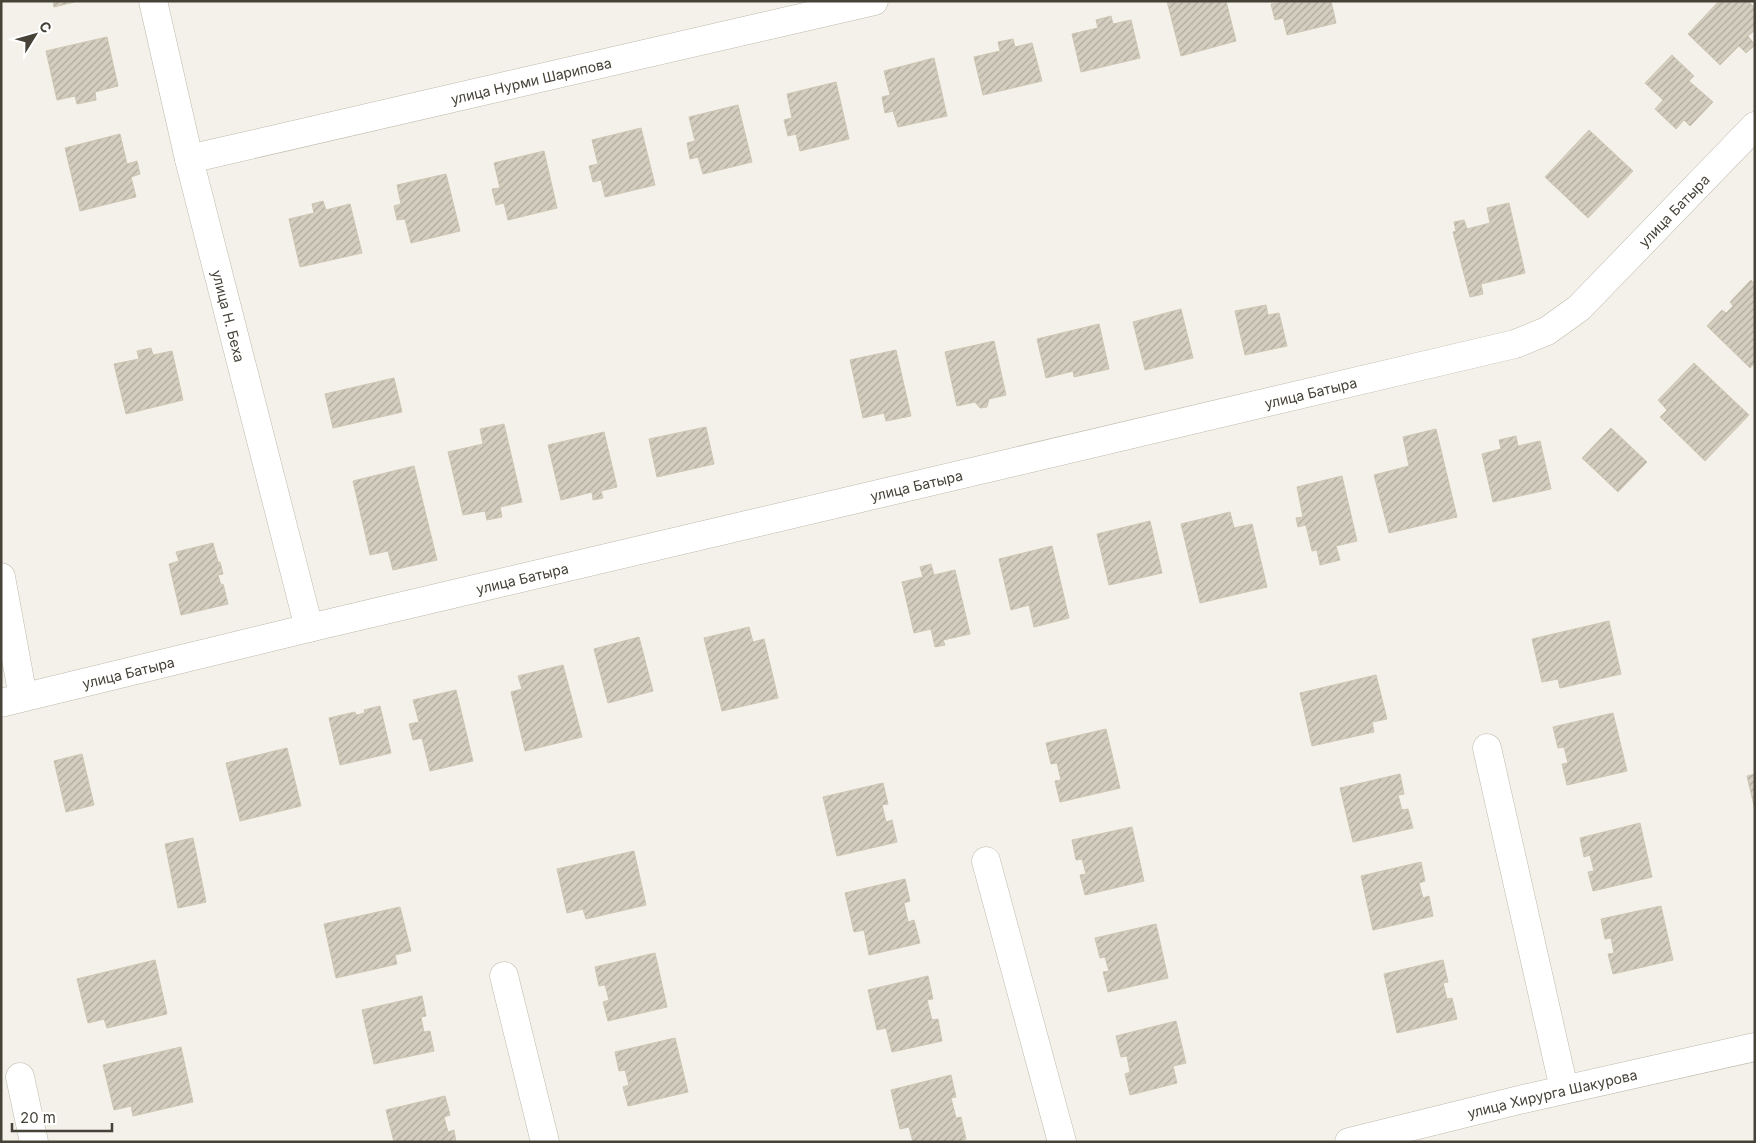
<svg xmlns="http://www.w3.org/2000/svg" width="1756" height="1143" font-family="Inter,sans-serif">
<defs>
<pattern id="building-hatch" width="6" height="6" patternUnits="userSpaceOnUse" patternTransform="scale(1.25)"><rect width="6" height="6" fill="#d4cec0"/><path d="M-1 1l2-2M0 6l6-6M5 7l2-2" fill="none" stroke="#aea99d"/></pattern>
</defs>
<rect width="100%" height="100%" fill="#f3f1e9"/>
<g fill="url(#building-hatch)" stroke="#cec6b3">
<path d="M 53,1 L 74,1 L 74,2 L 54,7 Z"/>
<path d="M 1167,1 L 1226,1 L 1236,41 L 1181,56 Z"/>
<path d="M 1279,1 L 1331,1 L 1336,23 L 1287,35 L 1283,18 L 1275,20 L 1271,4 L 1279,3 Z"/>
<path d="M 1719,1 L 1748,1 L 1755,8 L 1755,30 L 1748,36 L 1755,45 L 1746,53 L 1739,46 L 1720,65 L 1688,34 Z"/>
<path d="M 1111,16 L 1113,24 L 1131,20 L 1140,58 L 1081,72 L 1072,34 L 1098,28 L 1096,20 Z"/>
<path d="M 107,37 L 118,86 L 95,92 L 96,100 L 77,104 L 75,96 L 57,100 L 46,51 Z"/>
<path d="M 1013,39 L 1015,47 L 1032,43 L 1042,81 L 983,95 L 974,57 L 1000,51 L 998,42 Z"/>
<path d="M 1672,55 L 1694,76 L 1689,81 L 1713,102 L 1690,126 L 1684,120 L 1676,129 L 1655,109 L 1663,100 L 1645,83 Z"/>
<path d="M 934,58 L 947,116 L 898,127 L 893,111 L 885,113 L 882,97 L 890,95 L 884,71 Z"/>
<path d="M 836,82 L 849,139 L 800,151 L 796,134 L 788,136 L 784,120 L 792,118 L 787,94 Z"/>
<path d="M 738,105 L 752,162 L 703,174 L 698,157 L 690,159 L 687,143 L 695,141 L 689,117 Z"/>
<path d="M 641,128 L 655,185 L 605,197 L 601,180 L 593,182 L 589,166 L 598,164 L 592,140 Z"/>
<path d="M 1589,130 L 1633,171 L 1588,218 L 1545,177 Z"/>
<path d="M 120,134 L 127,164 L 137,161 L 140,174 L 131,177 L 136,197 L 80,211 L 65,148 Z"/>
<path d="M 544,151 L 557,208 L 508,220 L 504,203 L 496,205 L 492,189 L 500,188 L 494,163 Z"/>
<path d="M 446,174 L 460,231 L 411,243 L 405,219 L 397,220 L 394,206 L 401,204 L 397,185 Z"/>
<path d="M 323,201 L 326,210 L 350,204 L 362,253 L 300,267 L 289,219 L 314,213 L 312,204 Z"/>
<path d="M 1509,203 L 1525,273 L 1481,284 L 1483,294 L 1470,297 L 1453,232 L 1456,231 L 1454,222 L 1464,220 L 1467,229 L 1490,223 L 1487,208 Z"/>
<path d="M 1751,280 L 1755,284 L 1755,363 L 1750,368 L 1707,326 L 1722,310 L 1726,313 L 1733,306 L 1730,302 Z"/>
<path d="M 1266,305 L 1268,315 L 1279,313 L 1287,346 L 1245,355 L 1235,311 Z"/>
<path d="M 1181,309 L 1193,358 L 1145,370 L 1133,322 Z"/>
<path d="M 1099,324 L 1109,369 L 1074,377 L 1073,371 L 1046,378 L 1037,339 Z"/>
<path d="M 994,341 L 1006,395 L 989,399 L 987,407 L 980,408 L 975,402 L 957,406 L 945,352 Z"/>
<path d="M 151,348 L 153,355 L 172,351 L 183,400 L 126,414 L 114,364 L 139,359 L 137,351 Z"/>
<path d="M 896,350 L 911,416 L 886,421 L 884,413 L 863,418 L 850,360 Z"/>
<path d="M 1694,363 L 1749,415 L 1705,461 L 1660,417 L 1667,410 L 1658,400 Z"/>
<path d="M 394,378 L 402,412 L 333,428 L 325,394 Z"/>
<path d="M 504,424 L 522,502 L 500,507 L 502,517 L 487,520 L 485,511 L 463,515 L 448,452 L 483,444 L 480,429 Z"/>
<path d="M 706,427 L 714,464 L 657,477 L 649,439 Z"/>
<path d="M 1611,428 L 1647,462 L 1618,492 L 1582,458 Z"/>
<path d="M 1436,429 L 1457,517 L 1389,533 L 1374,475 L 1409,466 L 1403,437 Z"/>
<path d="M 604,432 L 617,487 L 601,491 L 603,498 L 593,500 L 592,492 L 561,500 L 548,445 Z"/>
<path d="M 1516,436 L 1518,446 L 1540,441 L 1551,489 L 1493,502 L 1482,454 L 1501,449 L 1499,440 Z"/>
<path d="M 414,466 L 437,560 L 393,570 L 388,551 L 370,555 L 353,481 Z"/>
<path d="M 1342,476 L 1357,541 L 1336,546 L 1340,560 L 1320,565 L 1317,550 L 1312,551 L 1306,525 L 1298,527 L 1296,518 L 1303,517 L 1297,487 Z"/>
<path d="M 1230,512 L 1234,528 L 1252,524 L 1267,587 L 1200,603 L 1181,524 Z"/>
<path d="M 1150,521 L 1162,573 L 1109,585 L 1097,534 Z"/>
<path d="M 213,543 L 218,562 L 220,562 L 223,574 L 218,575 L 221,585 L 223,584 L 228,604 L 181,615 L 169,564 L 179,561 L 176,552 Z"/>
<path d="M 1052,546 L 1069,618 L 1034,627 L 1029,605 L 1011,610 L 999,559 Z"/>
<path d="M 931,564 L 934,575 L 955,570 L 970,634 L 943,640 L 945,645 L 935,647 L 931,629 L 914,633 L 902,582 L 923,577 L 920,567 Z"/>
<path d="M 1609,621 L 1621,674 L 1560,688 L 1558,679 L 1542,682 L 1532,639 Z"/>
<path d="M 749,627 L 753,642 L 764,639 L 778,698 L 722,711 L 704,638 Z"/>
<path d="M 639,637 L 653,691 L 608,703 L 594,649 Z"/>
<path d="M 563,665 L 582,737 L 525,751 L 511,692 L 522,689 L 518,676 Z"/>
<path d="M 1376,675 L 1387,719 L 1372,722 L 1374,732 L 1312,746 L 1300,693 Z"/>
<path d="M 456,690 L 473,761 L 430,771 L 422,738 L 413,740 L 409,724 L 419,722 L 413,700 Z"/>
<path d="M 380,706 L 391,753 L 340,765 L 329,718 L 355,712 L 356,715 L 365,713 L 364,710 Z"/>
<path d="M 1613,713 L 1627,771 L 1567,785 L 1562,764 L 1568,763 L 1564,747 L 1558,748 L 1553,727 Z"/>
<path d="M 1106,729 L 1120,788 L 1060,802 L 1055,781 L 1061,780 L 1057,763 L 1051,764 L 1046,743 Z"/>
<path d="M 287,748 L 301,806 L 240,821 L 226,763 Z"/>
<path d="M 82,754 L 94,805 L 66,812 L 54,761 Z"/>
<path d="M 1400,774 L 1404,794 L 1398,795 L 1402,810 L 1408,809 L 1413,828 L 1353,842 L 1340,788 Z"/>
<path d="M 1755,774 L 1755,810 L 1747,776 Z"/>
<path d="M 883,783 L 888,804 L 882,805 L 886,822 L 892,820 L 897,842 L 837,856 L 823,797 Z"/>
<path d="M 1640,823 L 1652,877 L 1593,891 L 1588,872 L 1594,871 L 1590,855 L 1584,857 L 1580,838 Z"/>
<path d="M 1132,827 L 1144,881 L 1085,895 L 1080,875 L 1086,874 L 1082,859 L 1076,860 L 1072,840 Z"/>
<path d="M 193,838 L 206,902 L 178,908 L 165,844 Z"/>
<path d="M 634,851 L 646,905 L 586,919 L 583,909 L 567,913 L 557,869 Z"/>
<path d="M 1421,862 L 1425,881 L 1419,883 L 1423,898 L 1429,896 L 1433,916 L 1373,930 L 1361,876 Z"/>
<path d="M 905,879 L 910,901 L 904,903 L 908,922 L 914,920 L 920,943 L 869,955 L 864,930 L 854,932 L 845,893 Z"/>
<path d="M 1661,906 L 1673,960 L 1613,974 L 1608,954 L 1614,953 L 1611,938 L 1605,939 L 1601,919 Z"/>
<path d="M 400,907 L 411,951 L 395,955 L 397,964 L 336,978 L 324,924 Z"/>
<path d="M 1156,924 L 1168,978 L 1108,992 L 1103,972 L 1109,971 L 1105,957 L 1100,958 L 1095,938 Z"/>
<path d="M 655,953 L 667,1007 L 608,1021 L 603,1002 L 609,1000 L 605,985 L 599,986 L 595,967 Z"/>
<path d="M 155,960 L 167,1014 L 107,1028 L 104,1019 L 88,1023 L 77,979 Z"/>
<path d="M 1443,960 L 1448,982 L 1443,983 L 1447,999 L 1452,998 L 1457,1019 L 1397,1033 L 1384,974 Z"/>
<path d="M 928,976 L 933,999 L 927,1000 L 932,1020 L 938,1019 L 942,1041 L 892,1052 L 886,1028 L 877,1030 L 868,990 Z"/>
<path d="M 422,996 L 426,1016 L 421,1017 L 424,1032 L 430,1031 L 434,1051 L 374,1064 L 362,1010 Z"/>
<path d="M 1176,1021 L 1186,1063 L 1173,1066 L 1177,1083 L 1130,1095 L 1125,1074 L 1130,1072 L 1127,1056 L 1121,1057 L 1116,1036 Z"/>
<path d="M 675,1038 L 688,1092 L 628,1106 L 623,1087 L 629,1085 L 625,1070 L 619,1071 L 615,1052 Z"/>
<path d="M 181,1047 L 193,1102 L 133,1116 L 131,1106 L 114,1110 L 103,1065 Z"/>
<path d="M 951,1075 L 956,1097 L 951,1098 L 956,1118 L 961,1117 L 966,1139 L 955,1142 L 913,1142 L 909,1127 L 900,1129 L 891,1090 Z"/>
<path d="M 445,1096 L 450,1115 L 444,1117 L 448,1132 L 454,1130 L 456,1142 L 394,1142 L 386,1110 Z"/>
</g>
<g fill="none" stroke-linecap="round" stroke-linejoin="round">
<defs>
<g id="minor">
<path id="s1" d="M 153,1 L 189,159 L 309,628"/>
<path id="s2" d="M 189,159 L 874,1"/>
<path d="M 1,577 L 23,697"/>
<path id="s3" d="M 1,703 L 309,628 L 1515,344 L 1547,331 L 1579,308 L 1755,126"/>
<path d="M 1487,748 L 1564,1089"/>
<path d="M 986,861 L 1062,1142"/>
<path d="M 504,976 L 545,1142"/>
<path d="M 20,1077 L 34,1142"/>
<path id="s4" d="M 1349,1142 L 1519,1100 L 1755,1047"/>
</g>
</defs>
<use href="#minor" stroke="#bebaac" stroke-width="29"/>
<use href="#minor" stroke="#fff" stroke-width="28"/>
</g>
<g text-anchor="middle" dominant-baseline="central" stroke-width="4.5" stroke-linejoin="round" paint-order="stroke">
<g font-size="14" fill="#464238" stroke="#fff">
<text stroke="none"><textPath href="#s2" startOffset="351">улица Нурми Шарипова</textPath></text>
<text stroke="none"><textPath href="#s3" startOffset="1766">улица Батыра</textPath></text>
<text stroke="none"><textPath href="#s1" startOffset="324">улица Н. Беха</textPath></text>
<text stroke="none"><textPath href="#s3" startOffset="1346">улица Батыра</textPath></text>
<text stroke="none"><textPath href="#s3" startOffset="941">улица Батыра</textPath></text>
<text stroke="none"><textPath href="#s3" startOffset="536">улица Батыра</textPath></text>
<text stroke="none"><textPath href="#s3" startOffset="131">улица Батыра</textPath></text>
<text stroke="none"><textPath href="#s4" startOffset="209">улица Хирурга Шакурова</textPath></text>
</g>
</g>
<rect width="1756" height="1143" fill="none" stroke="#464238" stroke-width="5"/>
<g transform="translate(35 35) rotate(53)" stroke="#ffffff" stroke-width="4" paint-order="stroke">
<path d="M0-4L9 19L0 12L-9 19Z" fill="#464238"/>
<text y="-8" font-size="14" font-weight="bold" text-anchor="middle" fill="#464238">С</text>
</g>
<path d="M12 1123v8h100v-8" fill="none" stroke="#464238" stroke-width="2.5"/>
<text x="20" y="1123" font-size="15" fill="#464238" stroke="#ffffff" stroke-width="4" paint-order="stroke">20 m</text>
</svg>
